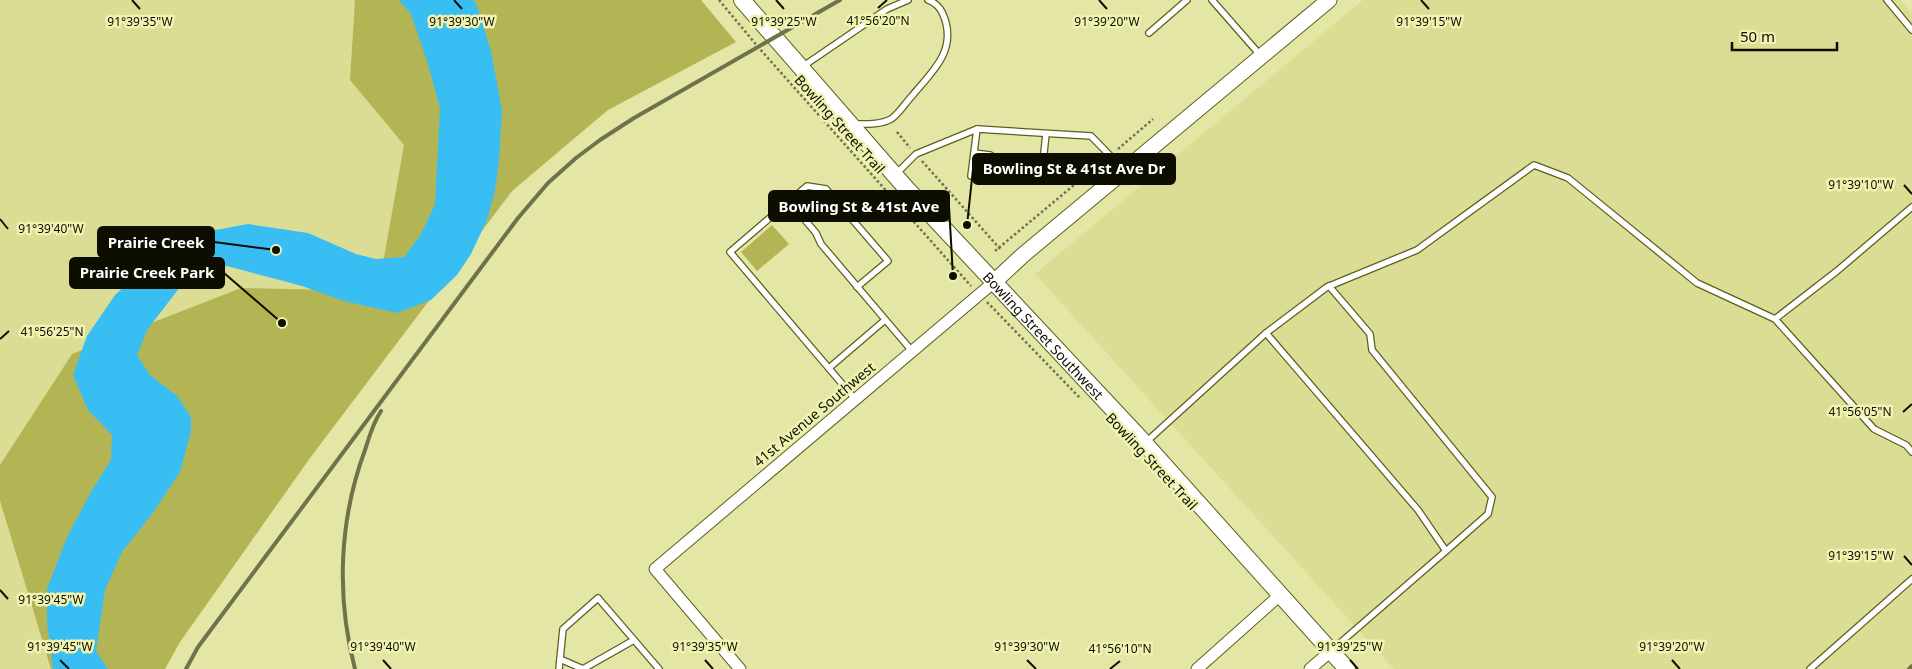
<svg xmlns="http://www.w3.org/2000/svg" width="1912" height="669" font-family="'Noto Sans',sans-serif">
<rect width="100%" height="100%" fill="#e3e6a4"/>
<g fill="#dadd93">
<path d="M 0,0 L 355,0 L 350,80 L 404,145 L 378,292 L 72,354 L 0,465 Z"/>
<path d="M 1363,0 L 1900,0 L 1912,14 L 1912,669 L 1394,669 L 1035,274 Z"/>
<path d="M 0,501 L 51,669 L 0,669 Z"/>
</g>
<g fill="#b3b555">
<path d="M 355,0 L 701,0 L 736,42 L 608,110 L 512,191 L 310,458 L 180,642 L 165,669 L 51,669 L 0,501 L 0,465 L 72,354 L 241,288 L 378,291 L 404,145 L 350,80 Z"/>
<path d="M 772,225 L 789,244 L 757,271 L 741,252 Z"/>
</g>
<path fill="#39bef4" d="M 399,0 L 472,0 L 476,3 L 491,51 L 502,110 L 499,160 L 495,191 L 487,220 L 471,254 L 457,275 L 431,300 L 397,313 L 344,301 L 302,286 L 227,266 L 180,287 L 147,330 L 137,355 L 150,375 L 177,396 L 191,417 L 191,431 L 180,472 L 152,514 L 122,552 L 105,590 L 96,651 L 108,669 L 53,669 L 47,623 L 47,589 L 67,537 L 92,490 L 111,460 L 112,435 L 88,410 L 73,375 L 87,336 L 115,295 L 153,259 L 183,236 L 248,224 L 308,233 L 356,254 L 376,259 L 404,257 L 421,234 L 435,204 L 440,108 L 427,61 L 411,14 Z"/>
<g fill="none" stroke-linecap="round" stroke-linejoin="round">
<defs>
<g id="service">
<path d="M 1212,0 L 1261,56"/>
<path d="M 1887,0 L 1912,30"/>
<path d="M 1149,33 L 1187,0"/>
<path d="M 802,67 L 887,9 L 908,0"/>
<path d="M 853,124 C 866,124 880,125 891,119 C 899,114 906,102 912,96 C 930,74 954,54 946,23 C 943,12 939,4 928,0"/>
<path d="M 977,129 L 971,176 L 1041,180 L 1046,134"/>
<path d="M 974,153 L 990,155"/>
<path d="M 1032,160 L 1042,161"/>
<path d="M 897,173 L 916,154 L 977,129 L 1091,136 L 1123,169"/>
<path d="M 789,201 L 816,233 L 821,244 L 912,351"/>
<path d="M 1329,286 L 1370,334 L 1372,350 L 1492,497 L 1488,514 L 1446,551"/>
<path d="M 1775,319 L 1874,429 L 1906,445 L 1912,452"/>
<path d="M 1266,333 L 1327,287 L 1417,250 L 1534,165 L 1568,178 L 1697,283 L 1775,319 L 1837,271 L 1912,207"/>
<path d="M 829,368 L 885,320"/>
<path d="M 855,399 L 730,252 L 807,186 L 826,189 L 888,261 L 857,287"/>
<path d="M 1145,443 L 1266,333 L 1418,510 L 1446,551 L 1332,650"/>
<path d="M 634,640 L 583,669 L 560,659 L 563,629 L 598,598 L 659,669"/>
<path d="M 559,669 L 560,659"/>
<path d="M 1810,669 L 1912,579"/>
</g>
<g id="minor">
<path d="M 740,669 L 655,569 L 994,282"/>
<path d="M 1197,669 L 1280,595"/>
<path d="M 1310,669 L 1331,651"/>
</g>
<path id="tertiary" d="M 994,282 L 1023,255 L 1329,0"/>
<g id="secondary">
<path id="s1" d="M 742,0 L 906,188 L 1138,436 L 1347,669"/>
</g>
</defs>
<use href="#service" stroke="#5e5f1f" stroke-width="8"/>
<use href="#minor" stroke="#5e5f1f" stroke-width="13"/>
<use href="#tertiary" stroke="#5e5f1f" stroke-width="17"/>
<use href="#secondary" stroke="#5e5f1f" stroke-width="18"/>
<g stroke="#6f714b" stroke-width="2.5" stroke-dasharray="2.5 2.5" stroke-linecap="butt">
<path d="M 719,0 L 759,48 L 971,286"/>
<path d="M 897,132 L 910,148"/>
<path d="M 1118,149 L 1153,119"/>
<path d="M 922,161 L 1001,250"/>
<path d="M 995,251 L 1104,160"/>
<path d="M 987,302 L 1081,399"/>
</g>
<use href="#service" stroke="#fff" stroke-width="5.5"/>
<use href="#minor" stroke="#fff" stroke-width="11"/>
<use href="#tertiary" stroke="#fff" stroke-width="15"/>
<use href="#secondary" stroke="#fff" stroke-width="16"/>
<g stroke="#70724c" stroke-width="4">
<path d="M 186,669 L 198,647 L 518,218 L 548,183 L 576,158 L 600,140 L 634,118 L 840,0"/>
<path d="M 355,669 C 336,597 339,520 365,450 C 369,437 373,423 381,411"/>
<path d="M 1909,669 L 1912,666"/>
</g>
</g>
<path fill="none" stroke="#0e0e00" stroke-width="2" d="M 132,0 L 140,9M 454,0 L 462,9M 776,0 L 784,9M 1099,0 L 1107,9M 1421,0 L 1429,9M 878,8 L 887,0M 1904,185 L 1912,194M 0,219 L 8,229M 0,339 L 9,331M 1903,412 L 1912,404M 1904,556 L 1912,565M 0,590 L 8,599M 60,660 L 69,669M 383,660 L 391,669M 705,660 L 713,669M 1027,660 L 1036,669M 1350,660 L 1358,669M 1672,660 L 1680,669M 1110,669 L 1120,661"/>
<g text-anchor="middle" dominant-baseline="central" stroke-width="5" stroke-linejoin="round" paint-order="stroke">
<g font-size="14" fill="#0e0e00" stroke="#f0f3b1">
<text transform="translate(840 124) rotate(48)">Bowling Street Trail</text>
<text stroke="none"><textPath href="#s1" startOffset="451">Bowling Street Southwest</textPath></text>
<text transform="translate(814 414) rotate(-40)">41st Avenue Southwest</text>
<text transform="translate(1152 461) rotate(47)">Bowling Street Trail</text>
</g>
</g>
<g font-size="12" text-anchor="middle" fill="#0e0e00" stroke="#f0f3b1" stroke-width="5" stroke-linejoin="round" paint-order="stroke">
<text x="878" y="25">41°56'20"N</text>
<text x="140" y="26">91°39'35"W</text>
<text x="462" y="26">91°39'30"W</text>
<text x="784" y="26">91°39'25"W</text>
<text x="1107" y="26">91°39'20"W</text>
<text x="1429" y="26">91°39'15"W</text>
<text x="1861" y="189">91°39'10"W</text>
<text x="51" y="233">91°39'40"W</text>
<text x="52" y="336">41°56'25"N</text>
<text x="1860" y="416">41°56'05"N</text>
<text x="1861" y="560">91°39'15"W</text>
<text x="51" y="604">91°39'45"W</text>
<text x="60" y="651">91°39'45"W</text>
<text x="383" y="651">91°39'40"W</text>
<text x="705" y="651">91°39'35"W</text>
<text x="1027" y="651">91°39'30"W</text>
<text x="1350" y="651">91°39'25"W</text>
<text x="1672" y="651">91°39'20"W</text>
<text x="1120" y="653">41°56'10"N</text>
</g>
<path fill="none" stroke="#0e0e00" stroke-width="2" d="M967 225L973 169M953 276L949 206M276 250L214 242M282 323L224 273"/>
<g fill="#0e0e00" stroke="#f0f3b1" stroke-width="2">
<circle cx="967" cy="225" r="5"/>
<circle cx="953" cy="276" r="5"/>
<circle cx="276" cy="250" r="5"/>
<circle cx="282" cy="323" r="5"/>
</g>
<g fill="#0e0e00" stroke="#0e0e00" stroke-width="2">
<rect x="973" y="154" width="202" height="30" rx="5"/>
<rect x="769" y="191" width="180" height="30" rx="5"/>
<rect x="98" y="227" width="116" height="30" rx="5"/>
<rect x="70" y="258" width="154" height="30" rx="5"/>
</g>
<g font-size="15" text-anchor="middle" font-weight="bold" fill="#fff">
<text x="1074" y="174">Bowling St &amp; 41st Ave Dr</text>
<text x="859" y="212">Bowling St &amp; 41st Ave</text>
<text x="156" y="248">Prairie Creek</text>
<text x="147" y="278">Prairie Creek Park</text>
</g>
<path d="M1732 42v8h105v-8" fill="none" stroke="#0e0e00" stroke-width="2.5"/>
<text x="1740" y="42" font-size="15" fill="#0e0e00" stroke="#f0f3b1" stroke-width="4" paint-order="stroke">50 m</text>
</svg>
